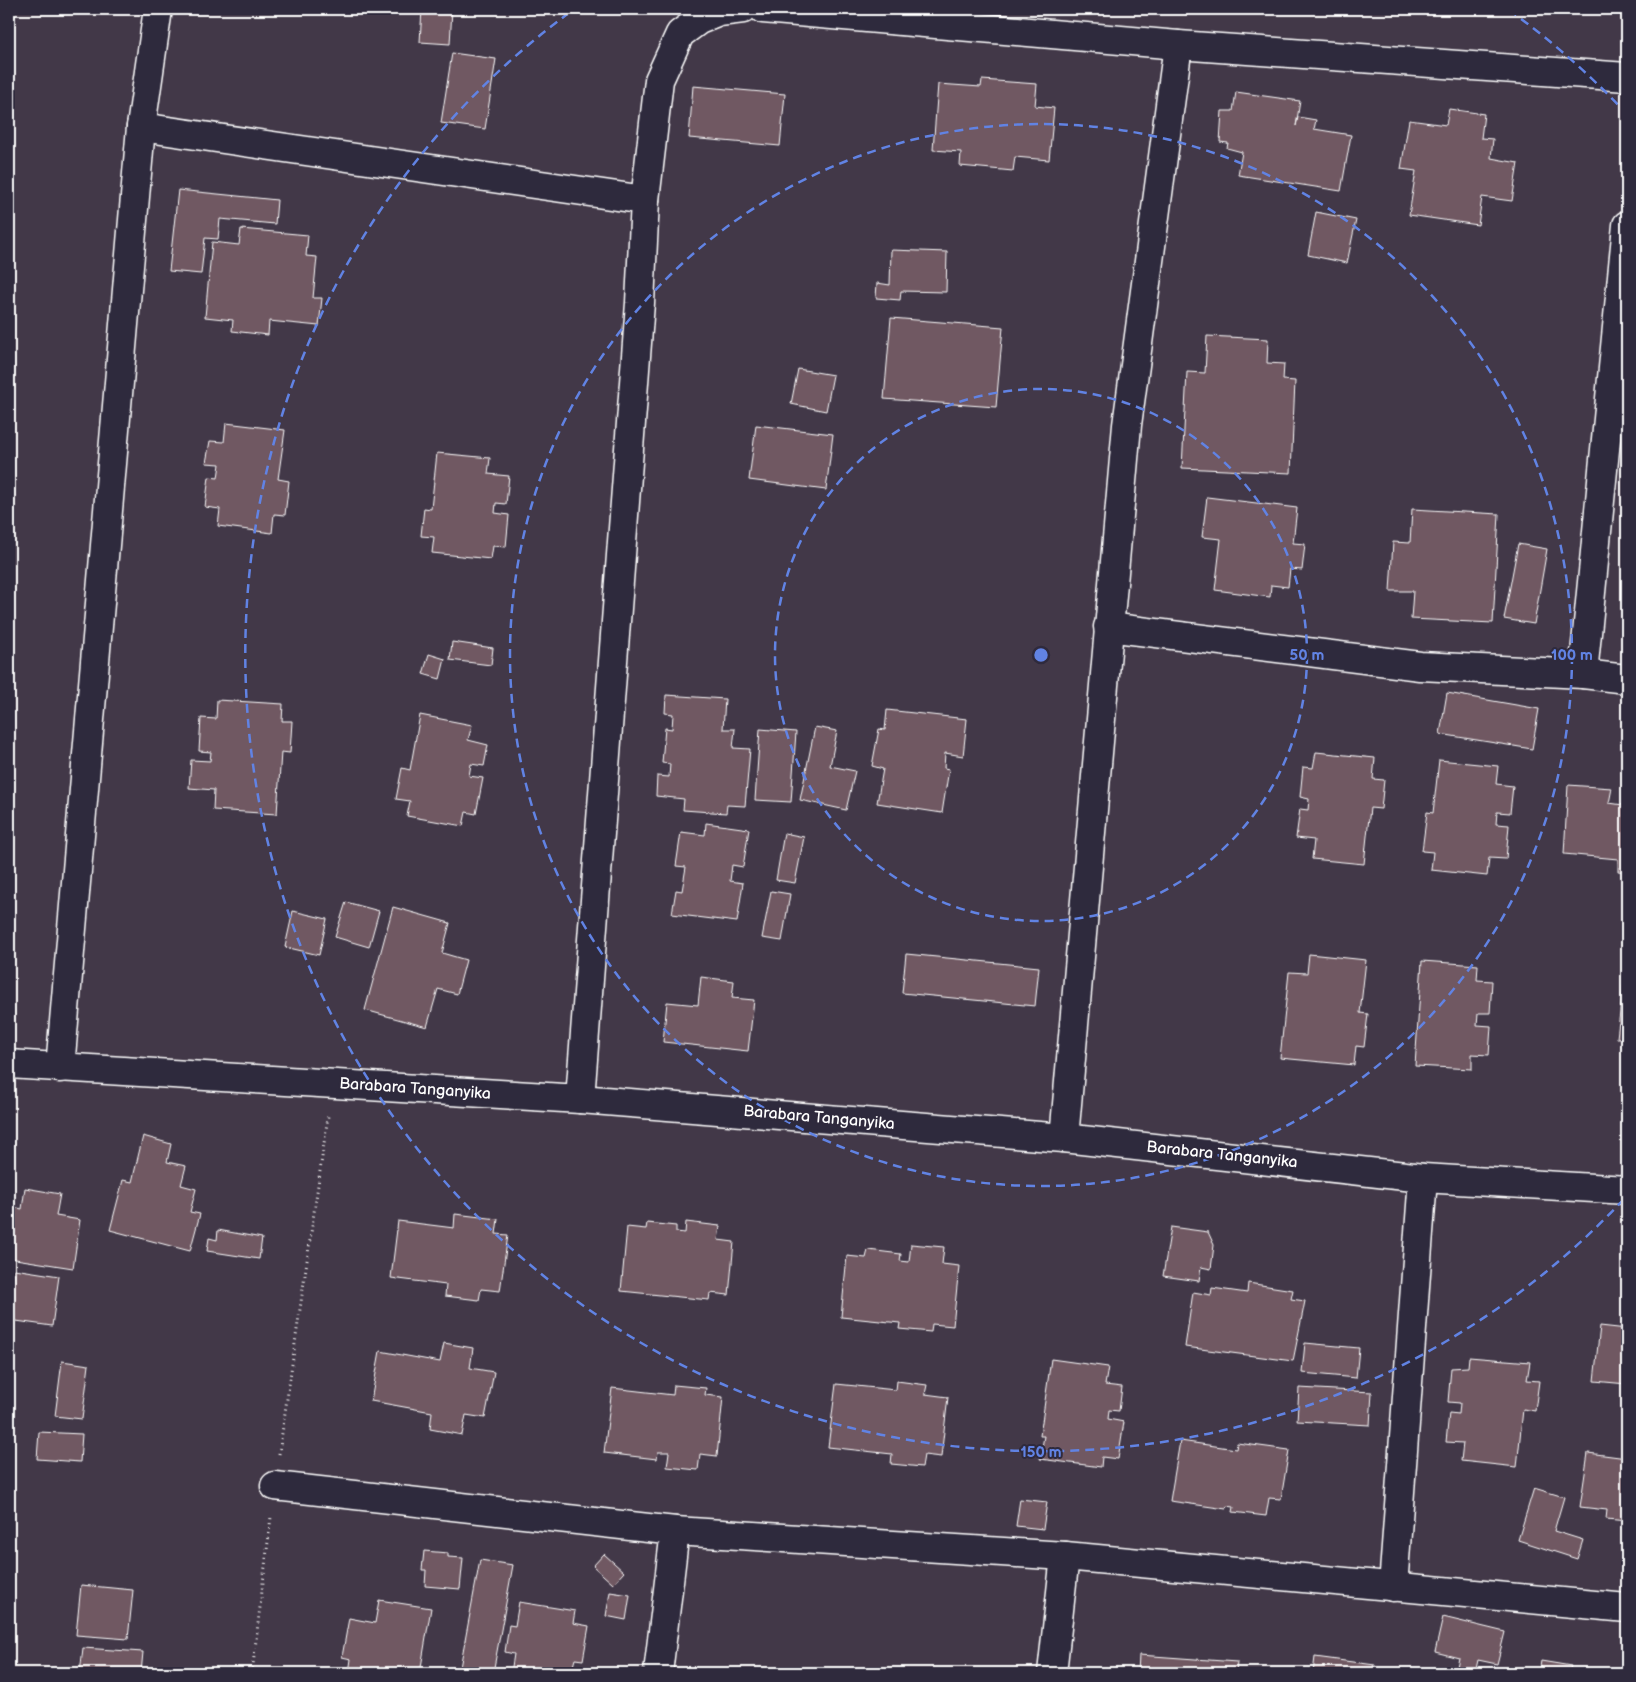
<svg xmlns="http://www.w3.org/2000/svg" width="1636" height="1682" font-family="'Balsamiq Sans',sans-serif">
<rect width="100%" height="100%" fill="#423848"/>
<filter id="ink" filterUnits="userSpaceOnUse"><feTurbulence type="fractalNoise" baseFrequency=".02" numOctaves="2"/><feDisplacementMap in="SourceGraphic" scale="10" xChannelSelector="R" yChannelSelector="G"/><feConvolveMatrix kernelMatrix="1 2 1 2 8 2 1 2 1" color-interpolation-filters="sRGB"/></filter>
<g filter="url(#ink)">
<g fill="#705862" stroke="#fff">
<path d="M 422,9 L 452,9 L 450,44 L 420,42 Z"/>
<path d="M 452,53 L 496,59 L 485,129 L 441,123 Z"/>
<path d="M 982,80 L 1037,84 L 1035,106 L 1054,108 L 1049,160 L 1015,157 L 1013,171 L 960,166 L 961,152 L 933,150 L 938,84 L 981,87 Z"/>
<path d="M 693,86 L 785,94 L 780,146 L 689,138 Z"/>
<path d="M 1236,92 L 1300,101 L 1296,126 L 1298,117 L 1316,120 L 1314,129 L 1351,135 L 1341,191 L 1238,175 L 1242,152 L 1227,148 L 1228,143 L 1220,142 L 1222,111 L 1233,111 Z"/>
<path d="M 1449,109 L 1484,114 L 1481,138 L 1493,139 L 1491,158 L 1518,163 L 1512,201 L 1482,197 L 1478,225 L 1409,215 L 1416,171 L 1401,169 L 1409,120 L 1446,125 Z"/>
<path d="M 178,190 L 277,200 L 275,224 L 220,219 L 218,239 L 205,238 L 201,274 L 169,271 Z"/>
<path d="M 1316,212 L 1356,220 L 1347,263 L 1308,255 Z"/>
<path d="M 241,229 L 308,235 L 306,256 L 317,257 L 313,298 L 322,298 L 319,326 L 269,321 L 268,335 L 232,331 L 233,320 L 205,317 L 212,242 L 239,245 Z"/>
<path d="M 891,250 L 947,252 L 946,292 L 901,291 L 900,300 L 876,298 L 877,283 L 890,285 Z"/>
<path d="M 891,318 L 1003,327 L 996,407 L 884,399 Z"/>
<path d="M 1207,336 L 1268,339 L 1267,363 L 1284,364 L 1283,380 L 1295,381 L 1291,473 L 1182,468 L 1187,372 L 1205,373 Z"/>
<path d="M 798,369 L 833,375 L 826,411 L 791,404 Z"/>
<path d="M 226,423 L 285,430 L 278,479 L 289,481 L 285,515 L 274,514 L 272,533 L 218,526 L 220,509 L 205,507 L 209,477 L 218,478 L 220,464 L 206,463 L 210,441 L 224,442 Z"/>
<path d="M 756,425 L 833,434 L 826,490 L 749,480 Z"/>
<path d="M 437,453 L 490,458 L 488,474 L 509,476 L 506,504 L 496,503 L 495,513 L 509,515 L 506,547 L 493,546 L 491,559 L 432,553 L 434,537 L 421,536 L 424,508 L 431,509 Z"/>
<path d="M 1207,497 L 1297,508 L 1293,543 L 1305,544 L 1302,570 L 1290,569 L 1288,587 L 1271,585 L 1270,597 L 1215,590 L 1221,539 L 1202,537 Z"/>
<path d="M 1412,509 L 1499,514 L 1493,623 L 1411,619 L 1413,591 L 1390,591 L 1393,542 L 1410,543 Z"/>
<path d="M 1518,544 L 1547,549 L 1534,624 L 1504,619 Z"/>
<path d="M 452,642 L 493,648 L 491,665 L 450,660 Z"/>
<path d="M 429,654 L 445,659 L 440,679 L 423,674 Z"/>
<path d="M 1447,693 L 1539,709 L 1532,749 L 1440,734 Z"/>
<path d="M 666,695 L 725,699 L 723,729 L 735,729 L 733,748 L 750,749 L 745,806 L 727,805 L 726,813 L 683,810 L 684,799 L 656,796 L 657,776 L 669,777 L 670,764 L 662,763 L 665,728 L 672,729 L 673,714 L 665,713 Z"/>
<path d="M 217,700 L 283,704 L 282,721 L 292,721 L 290,753 L 281,752 L 277,814 L 213,810 L 214,790 L 189,788 L 191,760 L 210,761 L 211,752 L 199,751 L 201,718 L 216,719 Z"/>
<path d="M 887,710 L 967,719 L 963,756 L 945,753 L 944,768 L 949,769 L 942,813 L 877,803 L 883,769 L 872,766 L 879,729 L 885,730 Z"/>
<path d="M 420,715 L 472,725 L 468,740 L 488,745 L 484,766 L 471,764 L 469,776 L 483,778 L 476,814 L 466,812 L 463,826 L 407,816 L 410,801 L 396,799 L 402,768 L 410,770 Z"/>
<path d="M 815,727 L 837,731 L 830,766 L 855,771 L 846,810 L 800,800 Z"/>
<path d="M 760,729 L 796,732 L 791,802 L 755,800 Z"/>
<path d="M 1316,752 L 1375,758 L 1373,779 L 1384,780 L 1381,809 L 1370,808 L 1364,864 L 1312,859 L 1314,840 L 1296,838 L 1300,809 L 1308,810 L 1309,799 L 1300,797 L 1303,767 L 1313,768 Z"/>
<path d="M 1439,760 L 1498,766 L 1496,784 L 1513,786 L 1510,813 L 1497,812 L 1496,824 L 1509,825 L 1506,859 L 1489,858 L 1487,876 L 1431,870 L 1433,852 L 1422,851 L 1427,812 L 1433,813 Z"/>
<path d="M 1568,785 L 1612,788 L 1609,803 L 1623,805 L 1625,793 L 1627,793 L 1627,872 L 1618,871 L 1618,859 L 1564,854 Z"/>
<path d="M 706,823 L 749,829 L 743,867 L 732,865 L 730,881 L 743,883 L 737,922 L 672,914 L 676,890 L 682,891 L 686,867 L 676,866 L 681,832 L 705,835 Z"/>
<path d="M 784,833 L 804,837 L 795,883 L 776,880 Z"/>
<path d="M 771,891 L 790,894 L 782,941 L 762,938 Z"/>
<path d="M 346,902 L 379,911 L 369,947 L 335,937 Z"/>
<path d="M 393,907 L 450,923 L 442,953 L 466,960 L 457,994 L 438,989 L 427,1027 L 365,1010 Z"/>
<path d="M 293,911 L 327,919 L 319,955 L 285,947 Z"/>
<path d="M 906,954 L 1039,967 L 1035,1006 L 902,993 Z"/>
<path d="M 1309,954 L 1366,960 L 1360,1013 L 1368,1014 L 1364,1047 L 1356,1046 L 1354,1065 L 1280,1058 L 1289,972 L 1307,973 Z"/>
<path d="M 1422,961 L 1478,965 L 1477,980 L 1492,981 L 1490,1013 L 1478,1013 L 1477,1025 L 1491,1026 L 1489,1055 L 1472,1054 L 1472,1069 L 1415,1066 Z"/>
<path d="M 701,977 L 734,981 L 732,998 L 754,1000 L 748,1051 L 663,1042 L 667,1002 L 698,1005 Z"/>
<path d="M 1623,985 L 1627,985 L 1627,1038 L 1617,1038 Z"/>
<path d="M 143,1136 L 171,1144 L 167,1162 L 186,1166 L 181,1185 L 196,1189 L 190,1212 L 200,1214 L 190,1251 L 110,1230 L 123,1180 L 132,1182 Z"/>
<path d="M 25,1188 L 60,1194 L 56,1216 L 80,1220 L 73,1268 L 9,1258 L 9,1206 L 22,1209 Z"/>
<path d="M 455,1214 L 498,1219 L 496,1234 L 508,1235 L 500,1291 L 481,1289 L 479,1300 L 445,1296 L 446,1285 L 391,1278 L 398,1221 L 454,1228 Z"/>
<path d="M 686,1222 L 720,1226 L 718,1240 L 734,1242 L 729,1295 L 710,1293 L 709,1300 L 621,1291 L 627,1227 L 646,1229 L 647,1223 L 676,1226 L 676,1232 L 685,1233 Z"/>
<path d="M 1171,1227 L 1208,1232 L 1214,1245 L 1211,1269 L 1201,1267 L 1199,1281 L 1163,1276 Z"/>
<path d="M 218,1230 L 262,1238 L 259,1259 L 207,1251 L 209,1238 L 217,1240 Z"/>
<path d="M 911,1244 L 944,1247 L 942,1264 L 959,1266 L 953,1326 L 932,1324 L 931,1332 L 899,1329 L 900,1323 L 841,1317 L 847,1256 L 866,1258 L 868,1250 L 901,1254 L 900,1261 L 909,1262 Z"/>
<path d="M 14,1269 L 59,1276 L 52,1326 L 9,1320 L 9,1277 L 13,1278 Z"/>
<path d="M 1248,1283 L 1293,1290 L 1291,1299 L 1305,1301 L 1293,1361 L 1185,1347 L 1193,1292 L 1211,1295 L 1212,1288 L 1247,1293 Z"/>
<path d="M 1600,1326 L 1627,1329 L 1627,1384 L 1594,1381 Z"/>
<path d="M 444,1343 L 473,1348 L 470,1368 L 494,1372 L 485,1418 L 466,1415 L 462,1435 L 430,1429 L 432,1412 L 371,1401 L 380,1351 L 440,1362 Z"/>
<path d="M 1305,1343 L 1359,1348 L 1356,1378 L 1302,1373 Z"/>
<path d="M 1469,1357 L 1530,1362 L 1527,1380 L 1539,1381 L 1535,1411 L 1523,1409 L 1517,1467 L 1461,1461 L 1463,1443 L 1446,1442 L 1449,1413 L 1459,1414 L 1460,1403 L 1448,1402 L 1451,1368 L 1468,1367 Z"/>
<path d="M 1051,1359 L 1108,1367 L 1105,1385 L 1122,1387 L 1119,1411 L 1109,1410 L 1108,1419 L 1124,1422 L 1118,1459 L 1102,1457 L 1101,1467 L 1040,1459 L 1044,1436 L 1040,1436 Z"/>
<path d="M 62,1361 L 89,1365 L 82,1419 L 55,1416 Z"/>
<path d="M 897,1381 L 927,1385 L 925,1394 L 948,1397 L 941,1457 L 924,1455 L 922,1467 L 891,1464 L 892,1454 L 828,1447 L 836,1384 L 896,1390 Z"/>
<path d="M 674,1385 L 706,1388 L 705,1395 L 723,1397 L 717,1456 L 700,1454 L 698,1470 L 667,1467 L 669,1452 L 658,1452 L 657,1459 L 604,1453 L 612,1388 L 673,1395 Z"/>
<path d="M 1299,1388 L 1372,1392 L 1370,1425 L 1297,1421 Z"/>
<path d="M 39,1432 L 82,1434 L 80,1462 L 37,1459 Z"/>
<path d="M 1180,1441 L 1236,1449 L 1237,1443 L 1289,1450 L 1281,1499 L 1269,1498 L 1266,1516 L 1233,1512 L 1234,1507 L 1227,1506 L 1226,1509 L 1170,1501 Z"/>
<path d="M 1588,1453 L 1627,1458 L 1627,1521 L 1606,1519 L 1607,1510 L 1580,1507 Z"/>
<path d="M 1534,1488 L 1564,1497 L 1554,1531 L 1583,1540 L 1577,1559 L 1518,1540 Z"/>
<path d="M 1020,1499 L 1047,1502 L 1043,1529 L 1016,1526 Z"/>
<path d="M 424,1551 L 448,1553 L 448,1557 L 463,1558 L 460,1589 L 425,1586 L 426,1570 L 422,1570 Z"/>
<path d="M 604,1554 L 624,1572 L 613,1584 L 593,1566 Z"/>
<path d="M 480,1560 L 513,1565 L 493,1673 L 459,1673 Z"/>
<path d="M 81,1585 L 133,1590 L 128,1639 L 76,1635 Z"/>
<path d="M 610,1592 L 630,1595 L 626,1620 L 606,1616 Z"/>
<path d="M 379,1600 L 431,1608 L 420,1673 L 349,1673 L 351,1659 L 342,1657 L 349,1618 L 375,1623 Z"/>
<path d="M 519,1602 L 575,1611 L 573,1623 L 589,1626 L 583,1660 L 575,1659 L 573,1666 L 585,1668 L 584,1673 L 511,1673 L 514,1654 L 505,1652 L 509,1625 L 515,1626 Z"/>
<path d="M 1443,1617 L 1505,1632 L 1497,1664 L 1478,1660 L 1475,1673 L 1456,1671 L 1459,1658 L 1435,1652 Z"/>
<path d="M 83,1648 L 143,1652 L 141,1673 L 80,1673 Z"/>
<path d="M 1139,1655 L 1237,1662 L 1236,1673 L 1138,1673 Z"/>
<path d="M 1315,1657 L 1375,1665 L 1374,1673 L 1313,1673 Z"/>
<path d="M 1541,1661 L 1571,1666 L 1569,1673 L 1539,1673 Z"/>
</g>
<g fill="none" stroke-linecap="round" stroke-linejoin="round">
<defs>
<g id="minor">
<path d="M 763,9 L 1178,45 L 1627,77"/>
<path d="M 141,127 L 645,200"/>
<path d="M 1108,627 L 1420,666 L 1583,674 L 1627,679"/>
<path d="M 1583,674 L 1627,225"/>
<path d="M 9,1064 L 580,1099 L 1064,1138 L 1423,1178 L 1627,1190"/>
<path d="M 60,1068 L 141,127 L 158,9"/>
<path d="M 580,1099 L 640,303 L 645,200 L 659,80 L 680,34 L 699,20 L 719,12 L 743,9"/>
<path d="M 1064,1138 L 1127,425 L 1178,45"/>
<path d="M 275,1486 L 675,1531 L 1065,1556 L 1627,1608"/>
<path d="M 1393,1587 L 1423,1178"/>
<path d="M 658,1673 L 675,1531"/>
<path d="M 1052,1673 L 1065,1556"/>
</g>
</defs>
<use href="#minor" stroke="#fff" stroke-width="31"/>
<g stroke="#fff" stroke-width="3" stroke-dasharray="1 4" stroke-linecap="butt">
<path d="M 279,1454 L 328,1116"/>
<path d="M 252,1673 L 271,1517"/>
</g>
<use href="#minor" stroke="#2f2a3d" stroke-width="28"/>
</g>
</g>
<g fill="none" stroke="#6183e4" stroke-width="2.5" stroke-dasharray="9 6">
<circle cx="1041" cy="655" r="266"/>
<circle cx="1041" cy="655" r="531"/>
<path d="M1624 1199A797 797 0 1 1 573 10M1509 10A797 797 0 0 1 1624 111"/>
</g>
<g text-anchor="middle" dominant-baseline="central" stroke-width="4" stroke-linejoin="round" paint-order="stroke">
<g font-size="16" fill="#fff" stroke="#2f2a3d">
<text transform="translate(415 1089) rotate(4)">Barabara Tanganyika</text>
<text transform="translate(819 1118) rotate(5)">Barabara Tanganyika</text>
<text transform="translate(1222 1155) rotate(6)">Barabara Tanganyika</text>
</g>
</g>
<circle cx="1041" cy="655" r="8" fill="#6183e4" stroke="#2f2a3d" stroke-width="2.5"/>
<g font-size="15" text-anchor="middle" font-weight="bold" fill="#6183e4" stroke="#2f2a3d" stroke-width="4" stroke-linejoin="round" paint-order="stroke">
<text x="1307" y="660">50 m</text>
<text x="1572" y="660">100 m</text>
<text x="1041" y="1457">150 m</text>
</g>
<rect width="1636" height="1682" fill="none" stroke="#2f2a3d" stroke-width="30"/>
<rect x="15" y="15" width="1606" height="1652" fill="none" stroke="#fff" stroke-width="2" filter="url(#ink)"/>
</svg>
